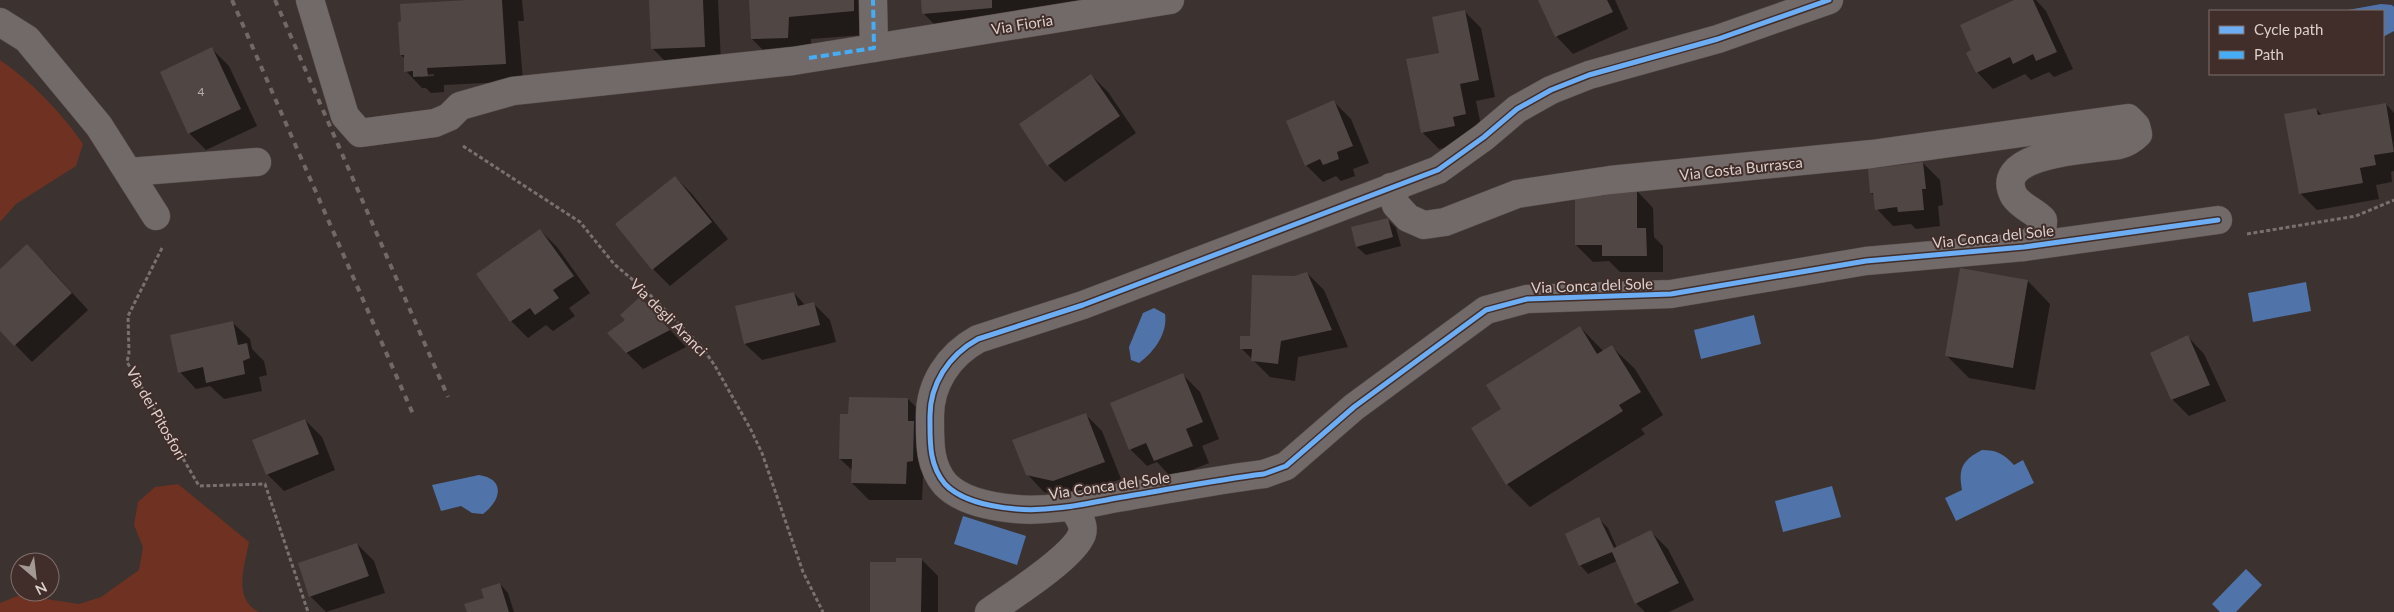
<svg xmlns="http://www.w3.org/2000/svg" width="2394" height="612" font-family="Lato,sans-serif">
<rect width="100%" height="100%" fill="#3c322f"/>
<g fill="#6e3122">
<path d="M 0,60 C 32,82 61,112 83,144 L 76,166 L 16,204 L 0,222 Z"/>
<path d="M 178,484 L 249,542 C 245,565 232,599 259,612 L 0,612 L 0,603 L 20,595 L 79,604 L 101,597 L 139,570 L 143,547 L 134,525 L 138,502 L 155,487 Z"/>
</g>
<g fill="#5073a9">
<path d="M 2381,4 L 2392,5 L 2394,7 L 2394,31 L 2383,37 L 2383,11 L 2342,11 Z"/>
<path d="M 2306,282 L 2311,311 L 2253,322 L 2248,293 Z"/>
<path d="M 1154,308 L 1165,314 C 1168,333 1154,352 1139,363 L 1131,360 L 1129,347 L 1143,313 Z"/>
<path d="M 1754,315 L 1761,344 L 1701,359 L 1694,330 Z"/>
<path d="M 1982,450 C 1997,450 2004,454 2014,465 L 2023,460 L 2034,483 L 1956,521 L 1945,498 L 1962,490 C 1958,469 1962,460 1982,450 Z"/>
<path d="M 479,475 C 506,479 501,501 483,514 L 472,513 L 461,506 L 441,511 L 432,485 Z"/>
<path d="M 1832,486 L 1841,517 L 1783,532 L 1775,501 Z"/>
<path d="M 963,516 L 1026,536 L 1017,565 L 954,544 Z"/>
<path d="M 2246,569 L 2262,585 L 2236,612 L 2220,612 L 2212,604 Z"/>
</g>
<g fill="#0007" fill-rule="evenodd">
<path d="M 469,0 L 522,0 L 524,21 L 518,21 L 523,81 L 444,85 L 444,92 L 431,93 L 426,88 L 422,88 L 406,71 L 405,59 L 401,55 ZM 434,74 L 434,76 L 420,77 L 420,75 Z"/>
<path d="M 650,0 L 718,0 L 721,63 L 669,65 L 652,48 Z"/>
<path d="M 751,0 L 875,0 L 876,34 L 811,39 L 811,60 L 775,62 L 752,39 Z"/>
<path d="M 922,0 L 1115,0 L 950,40 L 923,13 Z"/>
<path d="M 1539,0 L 1615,0 L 1628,29 L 1573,54 L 1557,37 Z"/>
<path d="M 2017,0 L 2036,0 L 2046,11 L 2073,69 L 2054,77 L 2049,72 L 2031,80 L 2025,74 L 1993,89 L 1977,72 L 1973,50 Z"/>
<path d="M 1464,11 L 1481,28 L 1495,97 L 1476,101 L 1482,131 L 1471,143 L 1439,149 L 1422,132 L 1440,54 Z"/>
<path d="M 212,49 L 229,66 L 257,126 L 206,150 L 189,133 Z"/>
<path d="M 1091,75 L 1108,92 L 1136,133 L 1065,182 L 1048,165 L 1020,124 Z"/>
<path d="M 1334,102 L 1351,119 L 1369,163 L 1353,169 L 1355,176 L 1341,181 L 1336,176 L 1323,182 L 1306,165 Z"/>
<path d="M 2386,104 L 2394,113 L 2394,171 L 2391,172 L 2392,182 L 2376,185 L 2379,199 L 2317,210 L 2300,193 L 2316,109 L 2323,116 Z"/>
<path d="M 1923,163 L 1940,180 L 1943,205 L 1938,206 L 1940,226 L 1916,229 L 1911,224 L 1893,226 L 1877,209 L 1875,196 L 1871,193 Z"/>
<path d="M 675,177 L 692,194 L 728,239 L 670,286 L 653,269 L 617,224 Z"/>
<path d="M 1637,191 L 1653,208 L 1654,237 L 1663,246 L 1663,272 L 1620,272 L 1609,261 L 1593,262 L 1576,245 L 1605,198 Z"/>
<path d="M 1387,219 L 1396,228 L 1401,246 L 1366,255 L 1357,247 L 1352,228 Z"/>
<path d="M 540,230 L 557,247 L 590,293 L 569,308 L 575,316 L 553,331 L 546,325 L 528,338 L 511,321 Z"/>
<path d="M 44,262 L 88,310 L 32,362 L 0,329 L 0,270 Z"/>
<path d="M 1307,273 L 1324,290 L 1348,347 L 1298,357 L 1295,381 L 1270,377 L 1241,348 L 1294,277 Z"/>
<path d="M 2028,281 L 2050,304 L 2035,390 L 1969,378 L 1946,355 Z"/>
<path d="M 794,293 L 805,305 L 813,303 L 830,320 L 836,342 L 762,360 L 745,344 Z"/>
<path d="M 657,316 L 686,347 L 643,369 L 626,352 Z"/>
<path d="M 233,323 L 250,339 L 252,349 L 264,361 L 267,375 L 259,377 L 262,391 L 224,399 L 210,386 L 196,389 L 180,372 Z"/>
<path d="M 1580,327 L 1604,352 L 1612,347 L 1635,369 L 1663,415 L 1641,429 L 1645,434 L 1530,507 L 1507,484 L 1503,410 Z"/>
<path d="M 2188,337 L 2204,354 L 2226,401 L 2189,416 L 2172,399 Z"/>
<path d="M 1183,375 L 1200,392 L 1219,439 L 1202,446 L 1209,463 L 1172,478 L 1157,462 L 1147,466 L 1130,449 Z"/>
<path d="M 908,399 L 925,416 L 930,478 L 923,478 L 922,500 L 869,500 L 852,483 L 853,471 L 840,459 L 849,415 Z"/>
<path d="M 1085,414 L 1102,431 L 1121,479 L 1071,497 L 1044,492 L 1027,474 Z"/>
<path d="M 305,420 L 322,437 L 335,470 L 284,491 L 267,474 Z"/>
<path d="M 1599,519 L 1608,528 L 1617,548 L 1651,532 L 1668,549 L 1694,600 L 1669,612 L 1645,612 L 1636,603 L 1617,561 L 1588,574 L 1580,565 Z"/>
<path d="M 357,544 L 374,561 L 385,593 L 326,612 L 310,596 Z"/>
<path d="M 921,559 L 938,576 L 938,612 L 871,612 L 897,564 Z"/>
<path d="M 500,584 L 508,593 L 514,612 L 468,612 L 486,599 Z"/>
</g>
<g fill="#504745">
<path d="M 467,0 L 502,0 L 506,64 L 427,68 L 428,76 L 413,77 L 413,71 L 404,72 L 404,55 L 400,55 L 398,22 L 401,21 L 400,4 Z"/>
<path d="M 649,0 L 703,0 L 705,47 L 651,49 Z"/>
<path d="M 749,0 L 854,0 L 854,11 L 789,17 L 788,38 L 751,39 Z"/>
<path d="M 921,0 L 992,0 L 992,8 L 922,14 Z"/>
<path d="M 1538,0 L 1607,0 L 1613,12 L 1555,37 Z"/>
<path d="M 2014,0 L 2033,0 L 2057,52 L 2036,61 L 2033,54 L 2013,64 L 2010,57 L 1976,73 L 1966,53 L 1971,50 L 1960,25 Z"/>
<path d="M 1465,10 L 1479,80 L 1460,84 L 1466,114 L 1453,117 L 1455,126 L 1421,133 L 1406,59 L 1439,53 L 1432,17 Z"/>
<path d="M 212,47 L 241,109 L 188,134 L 160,72 Z"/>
<path d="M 1091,74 L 1120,116 L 1047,166 L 1019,124 Z"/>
<path d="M 1334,100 L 1353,146 L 1337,152 L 1339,159 L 1323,165 L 1320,159 L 1305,166 L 1286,121 Z"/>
<path d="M 2386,103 L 2394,152 L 2374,155 L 2376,165 L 2360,168 L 2363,183 L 2299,194 L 2284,114 L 2316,108 L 2318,115 Z"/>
<path d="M 1923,162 L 1926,189 L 1922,189 L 1924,210 L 1898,212 L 1897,207 L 1875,210 L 1873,193 L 1870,193 L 1868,169 Z"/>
<path d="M 675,176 L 712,222 L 652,270 L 615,224 Z"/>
<path d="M 1604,190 L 1637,190 L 1637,228 L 1646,228 L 1647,256 L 1602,256 L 1602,245 L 1575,245 L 1575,196 L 1604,196 Z"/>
<path d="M 1388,218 L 1393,237 L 1356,247 L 1351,227 Z"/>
<path d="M 540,229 L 574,276 L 553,290 L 559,298 L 535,315 L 530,308 L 510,322 L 476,274 Z"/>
<path d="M 27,244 L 72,293 L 14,346 L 0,331 L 0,269 Z"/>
<path d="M 1960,268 L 2028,280 L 2013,368 L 1945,356 Z"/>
<path d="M 1307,272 L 1332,330 L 1281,341 L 1278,364 L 1251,361 L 1252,349 L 1240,349 L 1240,336 L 1250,336 L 1252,275 L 1294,276 Z"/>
<path d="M 794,292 L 798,306 L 814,302 L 820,325 L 744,344 L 735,306 Z"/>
<path d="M 640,297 L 670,330 L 626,353 L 607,333 L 625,320 L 620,315 Z"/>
<path d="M 233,321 L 238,345 L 247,343 L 250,358 L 243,361 L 245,374 L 206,383 L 203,367 L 178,373 L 170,335 Z"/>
<path d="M 1580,326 L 1597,354 L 1612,345 L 1641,392 L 1619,405 L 1623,411 L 1506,485 L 1471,428 L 1501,409 L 1486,385 Z"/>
<path d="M 2188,335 L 2210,385 L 2171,400 L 2150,353 Z"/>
<path d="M 1183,373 L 1203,422 L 1186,429 L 1193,446 L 1154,461 L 1146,443 L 1129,450 L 1110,403 Z"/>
<path d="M 849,397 L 908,398 L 908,421 L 914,421 L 913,461 L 907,462 L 906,484 L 851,483 L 852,459 L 839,459 L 840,414 L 848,414 Z"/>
<path d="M 1086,413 L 1105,462 L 1053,481 L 1026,475 L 1012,440 Z"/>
<path d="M 305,419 L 319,454 L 266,475 L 252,440 Z"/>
<path d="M 1599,517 L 1614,548 L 1651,530 L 1679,583 L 1635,604 L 1612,552 L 1579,566 L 1565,534 Z"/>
<path d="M 357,543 L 369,576 L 309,597 L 298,563 Z"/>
<path d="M 896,558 L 922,558 L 921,612 L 870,612 L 870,562 L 896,562 Z"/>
<path d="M 500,583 L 509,612 L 467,612 L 464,604 L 484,598 L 481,589 Z"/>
</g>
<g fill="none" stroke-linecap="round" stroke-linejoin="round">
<defs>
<g id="street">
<path d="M 310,0 L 345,116 L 360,133 L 435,123 L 449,117 L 460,106 L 513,91 L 793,61 L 874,48 L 873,0"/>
<path d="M 1829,0 L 1718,39 L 1589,75 L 1551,90 L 1517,109 L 1484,137 L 1438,170 L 1083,305 L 978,339 C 949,355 929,384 930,419 C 930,442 929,465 945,484 C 961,501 993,507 1016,509 C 1049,512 1085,504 1117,498 C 1166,490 1215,480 1264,474 L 1286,466 L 1354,407 L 1486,310 L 1527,299 L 1671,294 L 1866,261 L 2024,247 L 2218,220"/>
<path d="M 0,22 L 27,39 L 99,126 L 156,216"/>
<path d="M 874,48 L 1170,0"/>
<path d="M 129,172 L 257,162"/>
<path d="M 1391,187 L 1396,205 L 1408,218 L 1424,225 L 1445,222 L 1517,194 L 1610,180 L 1872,154 L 2128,118 L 2136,126 L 2138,134 C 2132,140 2127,143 2119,145 C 2097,149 1990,151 2014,196 C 2021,207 2035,211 2043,220 C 2044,233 2033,240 2024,247"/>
<path d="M 989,612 C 1010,597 1073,558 1082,534 C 1085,524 1077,514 1071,506"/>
</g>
</defs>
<use href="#street" stroke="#574e4c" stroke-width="29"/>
<g stroke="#78716f" stroke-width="3" stroke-dasharray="4 2.5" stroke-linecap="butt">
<path d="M 463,146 L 580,222 L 614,264 L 645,290 L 702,347 L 715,366 L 750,428 L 762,453 L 803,572 L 823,612"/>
<path d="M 2247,234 L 2356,216 L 2394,200"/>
<path d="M 162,248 L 128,316 L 129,353 L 127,362 L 199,486 L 265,484 L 308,612"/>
</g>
<use href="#street" stroke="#726a68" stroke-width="28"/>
<g stroke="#726966" stroke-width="4" stroke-dasharray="6 6" stroke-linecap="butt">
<path d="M 232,0 L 413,414"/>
<path d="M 275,0 L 448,397"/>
</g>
<path stroke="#46acf6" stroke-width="4" stroke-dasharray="8 4" stroke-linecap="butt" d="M 809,58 L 874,48 L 873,0"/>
<defs>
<path id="cycleway" d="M 1829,0 L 1718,39 L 1589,75 L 1551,90 L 1517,109 L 1484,137 L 1438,170 L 1083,305 L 978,339 C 949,355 929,384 930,419 C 930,442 929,465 945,484 C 961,501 993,507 1016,509 C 1049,512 1085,504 1117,498 C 1166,490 1215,480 1264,474 L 1286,466 L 1354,407 L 1486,310 L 1527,299 L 1671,294 L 1866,261 L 2024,247 L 2218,220"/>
</defs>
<use href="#cycleway" stroke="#412e2a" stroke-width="8"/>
<use href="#cycleway" stroke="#6dadf4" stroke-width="5"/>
</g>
<g text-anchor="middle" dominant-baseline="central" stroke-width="4" stroke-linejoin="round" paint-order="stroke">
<g font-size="12" fill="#b9aeaa">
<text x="201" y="91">4</text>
</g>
<g font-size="15" fill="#dcd0cc" stroke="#412e2a">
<text transform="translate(1022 24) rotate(-9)">Via Fioria</text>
<text transform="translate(1741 168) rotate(-6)">Via Costa Burrasca</text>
<text transform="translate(1993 236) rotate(-6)">Via Conca del Sole</text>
<text transform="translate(1592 285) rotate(-2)">Via Conca del Sole</text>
<text transform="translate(669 317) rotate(45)">Via degli Aranci</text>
<text transform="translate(157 413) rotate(60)">Via dei Pitosfori</text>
<text transform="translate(1109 485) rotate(-8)">Via Conca del Sole</text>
</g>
</g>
<rect x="2209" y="10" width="175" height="65" fill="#412e2a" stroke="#7f6f6b"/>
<rect x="2219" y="26" width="25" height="8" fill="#6dadf4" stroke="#7f6f6b"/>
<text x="2254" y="35" font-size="15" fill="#dcd0cc">Cycle path</text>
<rect x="2219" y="51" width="25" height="8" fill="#46acf6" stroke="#7f6f6b"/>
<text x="2254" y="60" font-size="15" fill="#dcd0cc">Path</text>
<g transform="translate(35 577) rotate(152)"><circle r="24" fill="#412e2a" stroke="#7f6f6b"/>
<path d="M0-4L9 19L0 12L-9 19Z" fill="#a49995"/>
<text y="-8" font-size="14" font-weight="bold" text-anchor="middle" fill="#dcd0cc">N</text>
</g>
</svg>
